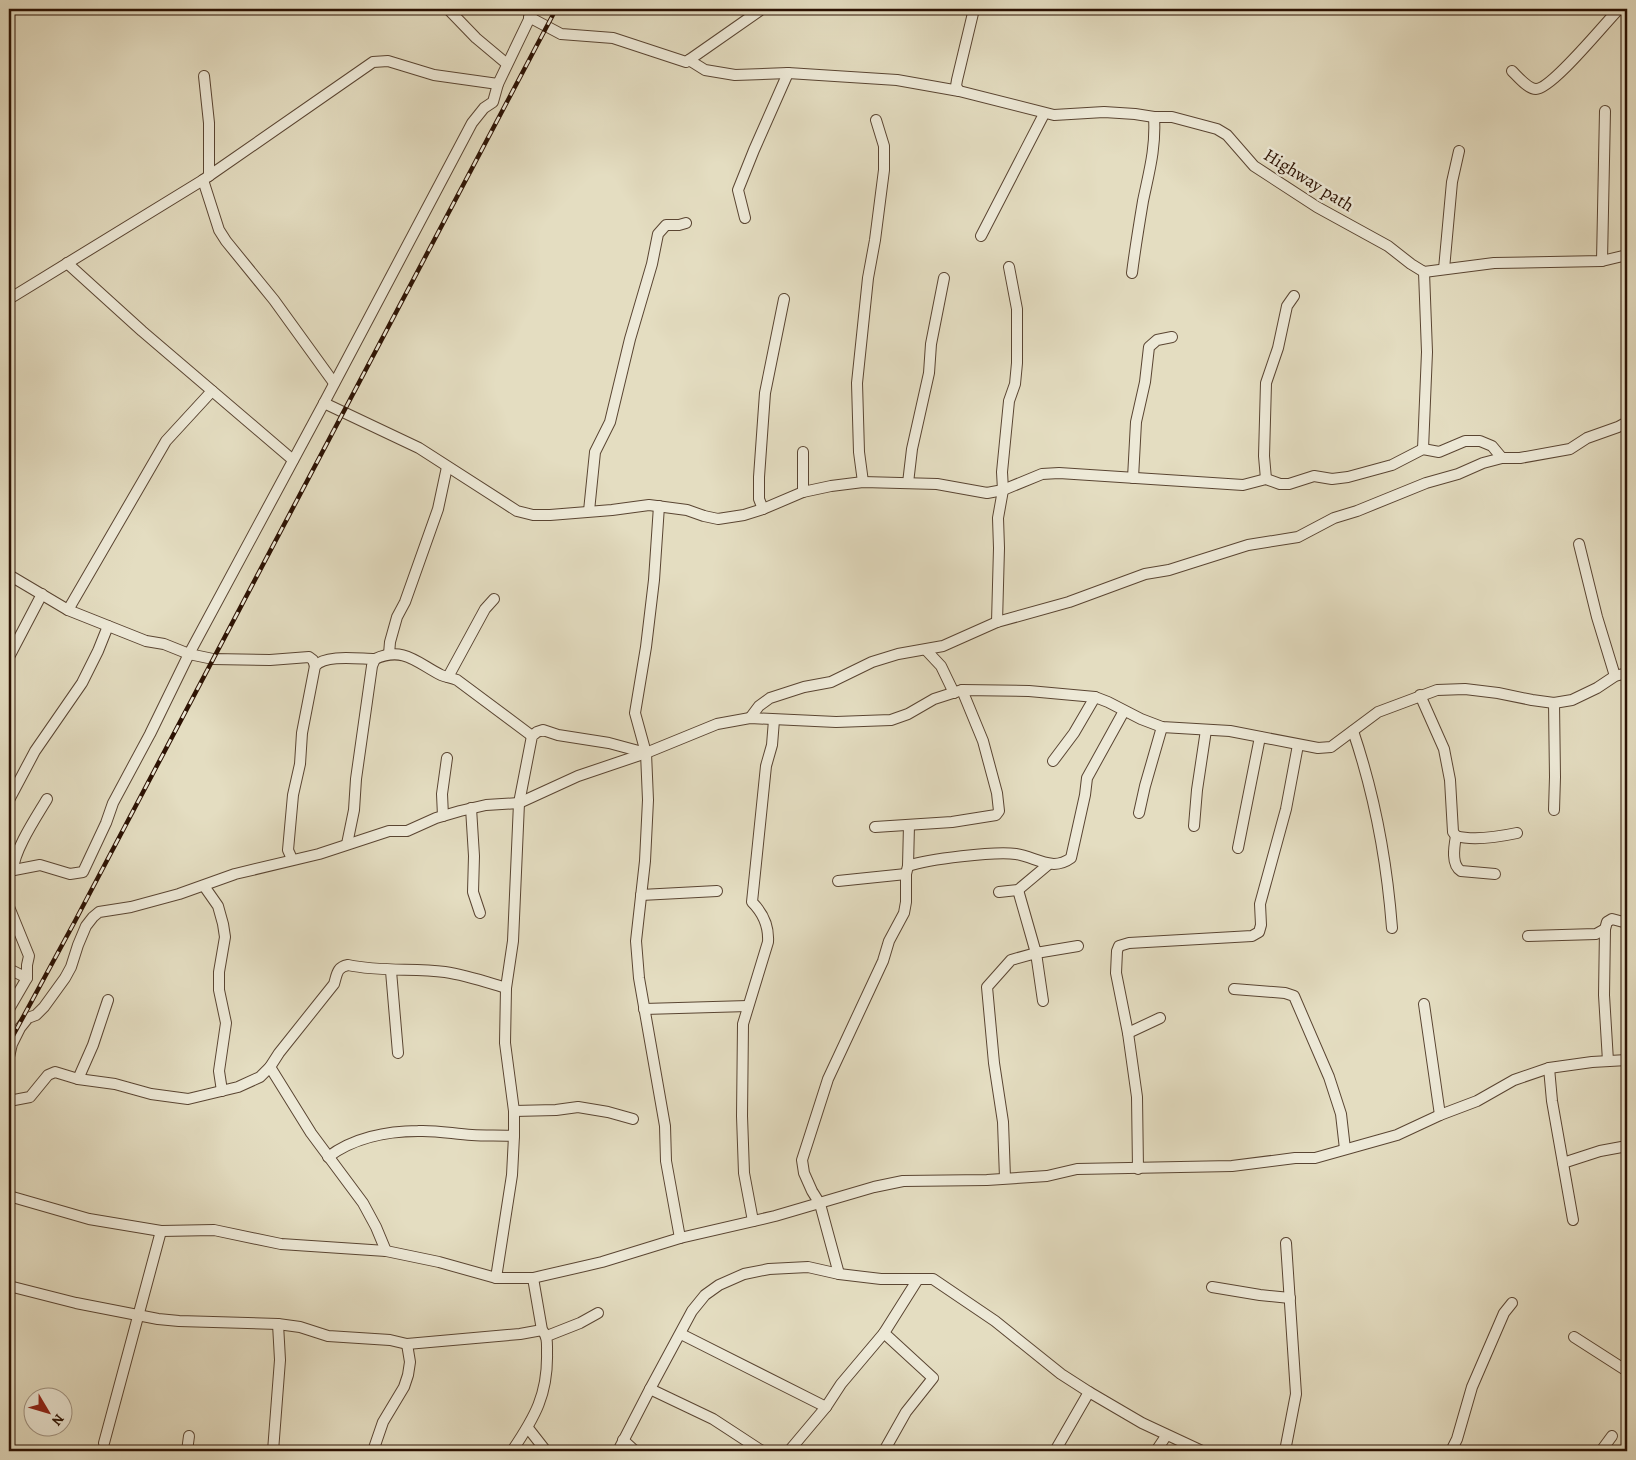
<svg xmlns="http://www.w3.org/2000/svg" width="1636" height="1460" font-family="Alegreya,serif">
<rect width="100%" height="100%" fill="#e4ddc1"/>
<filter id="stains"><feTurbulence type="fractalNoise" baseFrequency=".004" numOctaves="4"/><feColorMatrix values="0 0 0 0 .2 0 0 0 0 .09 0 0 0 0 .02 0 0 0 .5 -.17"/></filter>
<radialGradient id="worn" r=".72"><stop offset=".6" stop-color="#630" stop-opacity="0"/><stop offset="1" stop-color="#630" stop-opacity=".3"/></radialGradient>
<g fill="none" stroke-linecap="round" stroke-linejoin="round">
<defs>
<g id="minor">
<path d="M 448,9 L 476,38 L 507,64"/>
<path d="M 529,17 L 561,34 L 613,38 L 686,62 L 689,60 L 705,70 L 735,75 L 788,73 L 897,80 L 959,91 L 1054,115 L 1104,112 L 1135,114 L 1154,117 L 1172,117 L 1217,129 L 1227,135 L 1254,166 L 1317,207 L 1388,246 L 1411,264 L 1424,272 L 1494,263 L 1602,261 L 1627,255"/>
<path d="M 689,60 L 762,9"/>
<path d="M 1512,71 C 1518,77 1528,89 1536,89 C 1552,89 1605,23 1619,9"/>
<path d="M 204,76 L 209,123 L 209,176"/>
<path d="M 959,91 L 956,86 L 957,80 L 974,9"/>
<path d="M 203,180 L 219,230 L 226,241 L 274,300 L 334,383"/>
<path d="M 745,218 L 738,190 L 754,150 L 788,73"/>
<path d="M 981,236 L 1044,114"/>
<path d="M 1602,261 L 1605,111"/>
<path d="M 67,263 L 142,331 L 293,460"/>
<path d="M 1444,269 L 1452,182 L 1459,151"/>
<path d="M 1132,273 C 1135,249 1139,225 1143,201 C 1149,172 1156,148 1154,117"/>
<path d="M 9,299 L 203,180 L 373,62 L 388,61 L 434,75 L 498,84"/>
<path d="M 324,403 L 419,448 L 517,511 L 533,515 L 550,515 L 612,510 L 649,505 L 687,510 L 704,516 L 718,519 L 744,515 L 763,509 L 803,492 L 831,486 L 863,482 L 937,484 L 987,493 L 1003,490 L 1042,474 L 1059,473 L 1243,485 L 1266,479 L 1280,484 L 1289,484 L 1314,476 L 1332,479 L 1348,477 L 1392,465 L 1423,449 L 1439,452 L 1465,441 L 1480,441 L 1492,446 L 1502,458"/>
<path d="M 1423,449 L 1427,352 L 1424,272"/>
<path d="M 803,452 L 803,492"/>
<path d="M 1133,478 L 1136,422 L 1145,382 L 1149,347 L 1157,340 L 1172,337"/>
<path d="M 1266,479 L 1264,456 L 1266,383 L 1278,348 L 1287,306 L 1294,296"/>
<path d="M 863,482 L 859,452 L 857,383 L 868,278 L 875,240 L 884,170 L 884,146 L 876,120"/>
<path d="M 908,483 L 912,449 L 929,373 L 931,344 L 944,278"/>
<path d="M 659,506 L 654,580 L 646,647 L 635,713 L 646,753 L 648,800 L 645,861 L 636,941 L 639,978 L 665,1126 L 666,1161 L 680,1238"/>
<path d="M 763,509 L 759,499 L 759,477 L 765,393 L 784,299"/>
<path d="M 589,511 L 595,452 L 610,422 L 630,339 L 652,264 L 658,234 L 666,225 L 679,225 L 686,223"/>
<path d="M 1579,544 L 1597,617 L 1615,676"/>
<path d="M 9,575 L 68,610 L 146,641 L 164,644 L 189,654 L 213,659 L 270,660 L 309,657 L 313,660 L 315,666"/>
<path d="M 68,610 L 166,441 L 212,391"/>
<path d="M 997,622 L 999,548 L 998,518 L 1003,490 L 1002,472 L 1009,401 L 1015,384 L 1017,363 L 1017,309 L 1009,267"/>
<path d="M 926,650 L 941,666 L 954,693"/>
<path d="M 389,654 L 390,642 L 397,617 L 405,602 L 438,509 L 447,467"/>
<path d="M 9,657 L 42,594"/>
<path d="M 448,677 L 485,609 L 494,599"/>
<path d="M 1420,695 L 1444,749 L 1450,780 L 1453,832 L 1456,836 C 1474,841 1498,837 1517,833"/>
<path d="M 1554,703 L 1555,777 L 1554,810"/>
<path d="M 750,718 L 759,706 L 770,698 L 804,687 L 831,682 L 872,662 L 898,654 L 943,646 L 997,622 L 1069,602 L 1145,574 L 1169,570 L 1248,545 L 1298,537 L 1334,518 L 1357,511 L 1426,483 L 1458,474 L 1483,463 L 1502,458 L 1520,458 L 1570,449 L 1587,438 L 1618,427 L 1627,422"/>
<path d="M 1353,731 C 1374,793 1387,863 1392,928"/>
<path d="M 1053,761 L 1074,733 L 1095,697"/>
<path d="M 9,800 L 35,751 L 82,683 L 98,651 L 108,626"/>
<path d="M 471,808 L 474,856 L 473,892 L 480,913"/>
<path d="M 1139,813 L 1145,786 L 1162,727"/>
<path d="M 443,816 L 442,794 L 447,758"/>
<path d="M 1194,826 L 1197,790 L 1206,730"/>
<path d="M 875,827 L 952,822 L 996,815 L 999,811 L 997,793 L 983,741 L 962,690"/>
<path d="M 1456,836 C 1454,847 1451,865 1461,871 L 1495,874"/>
<path d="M 347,844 L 354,810 L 356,779 L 372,666 L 375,659"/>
<path d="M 1238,848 L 1260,737"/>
<path d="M 292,859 L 288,850 L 293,795 L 300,764 L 302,733 L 315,666 C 326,654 359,659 375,659 C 404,646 417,663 441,675 C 446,677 452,678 457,680 L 532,736"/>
<path d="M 908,866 L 909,825"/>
<path d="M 13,870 C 14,850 37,816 47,799"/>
<path d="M 9,871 L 40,865 L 70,874 L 83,872 L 106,823 L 113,803 L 150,734 L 189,654 L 324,403 L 472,123 L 484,108 L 493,102 L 498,84 L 534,9"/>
<path d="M 838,881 L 906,874"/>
<path d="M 204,886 L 218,906 L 223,924 L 225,937 L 219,972 L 219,990 L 226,1023 L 219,1071 L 222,1091"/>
<path d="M 1018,890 L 1036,953 L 1078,946"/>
<path d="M 999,892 L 1018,890 L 1049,864"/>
<path d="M 641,895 L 717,891"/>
<path d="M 9,907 L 29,956 L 27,965 L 27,978 L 9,1009"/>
<path d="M 1528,936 L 1596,934 L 1605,929"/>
<path d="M 9,969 L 27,978"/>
<path d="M 391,971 L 398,1053"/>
<path d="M 1234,989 L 1285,993 L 1294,996 L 1329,1077 L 1341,1114 L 1345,1149"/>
<path d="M 1424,1004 L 1440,1115"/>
<path d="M 644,1009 L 748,1006"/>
<path d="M 1128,1033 L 1160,1018"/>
<path d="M 9,1057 L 12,1044 L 20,1028 L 28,1018 L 36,1015 L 44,1007 L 65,978 L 71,967 L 78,945 L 86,926 L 93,917 L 99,912 L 131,907 L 179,894 L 235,874 L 319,854 L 389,831 L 407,831 L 436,818 L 460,811 L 486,805 L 519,803 L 578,776 L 646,753 L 717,724 L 750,718 L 836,722 L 891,720 L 908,714 L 934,699 L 962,690 L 1029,691 L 1095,697 L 1108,702 L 1141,719 L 1162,727 L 1230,731 L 1318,748 L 1331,747 L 1378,712 L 1437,690 L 1465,689 L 1498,693 L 1532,700 L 1554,703 L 1572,700 L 1597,688 L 1615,676 L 1627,673"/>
<path d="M 1608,1061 L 1604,995 L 1605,929 L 1607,922 L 1612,919 L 1627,923"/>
<path d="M 270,1067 L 311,1133 L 363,1203 L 376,1227 L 386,1251"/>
<path d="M 1549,1068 L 1552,1101 L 1573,1220"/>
<path d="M 78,1079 L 93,1045 L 108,1000"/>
<path d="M 9,1101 L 30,1097 L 48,1075 L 55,1072 L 78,1079 L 115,1084 L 151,1094 L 188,1099 L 238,1087 L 260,1077 L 270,1067 L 279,1053 L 334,984 C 337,974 337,967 348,965 C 381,972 413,968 445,972 C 466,975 486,982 506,988"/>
<path d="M 514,1111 L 556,1110 L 578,1107 L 608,1112 L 633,1119"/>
<path d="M 328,1157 C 353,1138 387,1131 418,1131 C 436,1130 454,1134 472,1135 C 486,1136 500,1135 514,1136"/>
<path d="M 1563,1163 L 1600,1151 L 1627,1146"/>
<path d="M 1138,1169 L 1137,1097 L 1128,1033 L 1116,973 L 1117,951 L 1119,946 L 1129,943 L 1252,936 L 1259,932 L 1261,925 L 1260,904 L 1286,809 L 1298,745"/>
<path d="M 1005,1178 L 1003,1122 L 994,1063 L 987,987 L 1011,960 L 1036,953 L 1043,1001"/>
<path d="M 9,1196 L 89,1219 L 161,1231 L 214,1230 L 281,1244 L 386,1251 L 439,1262 L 496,1278 L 533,1278 L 602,1262 L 680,1238 L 775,1216 L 874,1187 L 903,1181 L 987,1180 L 1047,1176 L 1077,1169 L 1232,1166 L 1295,1158 L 1315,1158 L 1397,1135 L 1440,1115 L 1477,1101 L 1514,1080 L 1549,1068 L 1592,1062 L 1627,1060"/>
<path d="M 753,1221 L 744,1173 L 742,1116 L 743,1024 L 768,942 C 769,926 763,913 752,902 L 766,766 L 772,745 L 774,720"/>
<path d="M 839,1274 L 820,1204 L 812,1191 L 804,1173 L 802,1160 L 828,1079 L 883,961 L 889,941 L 904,913 L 906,902 L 906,874 L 908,866 C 928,859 995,851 1016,854 C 1036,857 1052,872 1071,858 L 1085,795 L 1087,778 L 1124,711"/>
<path d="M 496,1278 L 512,1175 L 514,1136 L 514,1111 L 505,1043 L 506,988 L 513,941 L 519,803 L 532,736 L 537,732 L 543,730 L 558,735 L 609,743 L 646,753"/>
<path d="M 9,1286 L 76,1303 L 158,1319 L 179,1321 L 278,1324 L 300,1327 L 328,1336 L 390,1340 L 407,1344 L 520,1334 L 542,1330"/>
<path d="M 1212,1287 L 1260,1295 L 1290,1298"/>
<path d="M 681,1334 L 826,1407"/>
<path d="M 547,1336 L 580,1323 L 598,1313"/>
<path d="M 1574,1337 L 1627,1371"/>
<path d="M 650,1389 L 713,1419 L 762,1451"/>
<path d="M 528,1428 L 546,1451"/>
<path d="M 623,1440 L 635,1451"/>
<path d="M 104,1443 L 161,1231"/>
<path d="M 187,1451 L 189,1436"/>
<path d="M 273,1451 L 280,1360 L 278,1324"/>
<path d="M 373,1451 L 383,1422 L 404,1387 L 408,1375 L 410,1362 L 407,1344"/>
<path d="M 512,1451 C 535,1417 548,1394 547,1353 C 547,1344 548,1337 542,1330 L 533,1278"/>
<path d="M 618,1451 L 650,1389 L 692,1311 L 705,1295 L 719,1285 L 744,1274 L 769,1269 L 808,1267 L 839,1274 L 881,1279 L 933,1279 L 995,1321 L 1061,1374 L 1089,1392 L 1142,1423 L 1202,1451"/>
<path d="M 789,1451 L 826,1407 L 841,1384 L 884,1333"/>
<path d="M 884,1451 L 906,1412 L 933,1378 L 884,1333 L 918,1279"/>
<path d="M 1055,1451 L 1089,1392"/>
<path d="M 1156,1451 L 1166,1436"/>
<path d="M 1285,1451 L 1296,1394 L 1286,1243"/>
<path d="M 1451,1451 L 1457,1439 L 1472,1387 L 1504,1313 L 1512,1303"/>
<path d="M 1601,1451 L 1612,1436"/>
</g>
</defs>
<use href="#minor" stroke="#5a4532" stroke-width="12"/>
<use href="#minor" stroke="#ede9d7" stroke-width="10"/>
<defs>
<path id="rail" d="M 9,1043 L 74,923 L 556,9"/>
</defs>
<use href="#rail" stroke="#2c1203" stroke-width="4.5"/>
<use href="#rail" stroke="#ede9d7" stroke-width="2.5" stroke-dasharray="8" stroke-linecap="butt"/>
</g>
<g text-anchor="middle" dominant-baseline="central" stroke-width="5" stroke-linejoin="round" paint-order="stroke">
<g font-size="18" fill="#2c1203" stroke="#ede9d7">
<text transform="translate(1309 180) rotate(32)">Highway path</text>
</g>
</g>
<rect width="1636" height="1460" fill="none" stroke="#e4ddc1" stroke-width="30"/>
<rect x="10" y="10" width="1616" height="1440" fill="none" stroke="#2c1203" stroke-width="2.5"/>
<rect x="15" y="15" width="1606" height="1430" fill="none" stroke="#2c1203"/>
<g transform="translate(48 1412) rotate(128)"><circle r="24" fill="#ede9d7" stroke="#a09382"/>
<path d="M0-4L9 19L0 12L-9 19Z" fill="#8f2418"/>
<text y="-8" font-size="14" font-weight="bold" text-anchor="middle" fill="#2c1203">N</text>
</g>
<rect width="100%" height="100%" filter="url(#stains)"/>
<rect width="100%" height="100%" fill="url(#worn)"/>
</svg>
